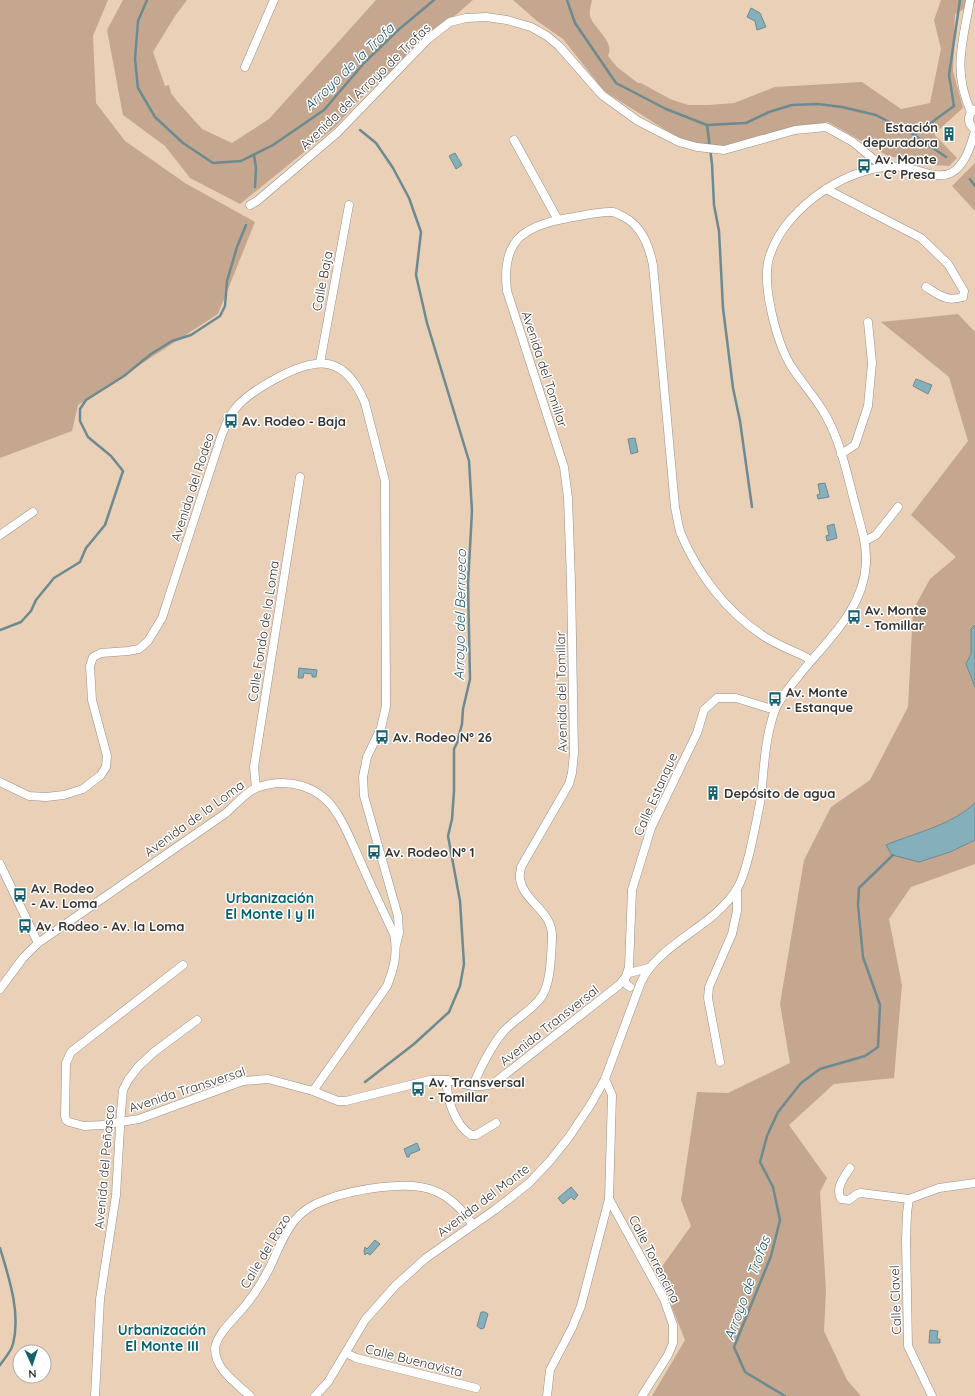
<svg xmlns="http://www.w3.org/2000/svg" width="975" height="1396" font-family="Quicksand,sans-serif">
<rect width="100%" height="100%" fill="#f3efeb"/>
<path fill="#ebd0b8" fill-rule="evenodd" d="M 0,0 L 975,0 L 975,1396 L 0,1396 ZM 20,1352 L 44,1352 L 44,1376 L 20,1376 Z"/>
<g fill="#c4a78e">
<path d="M 0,0 L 108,0 L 93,36 L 96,103 L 125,141 L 185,183 L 255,222 L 218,314 L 78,405 L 72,431 L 0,458 Z"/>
<path d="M 123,0 L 187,0 L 175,16 L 153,52 L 165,86 L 169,85 L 171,93 L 177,101 L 202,129 L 232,143 L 269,119 L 376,0 L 473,0 L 364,95 L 335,127 L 240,204 L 190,178 L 165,146 L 123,115 L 107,30 Z"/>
<path d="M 513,0 L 592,0 C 591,5 589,11 590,16 C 594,29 615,41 608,56 L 617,67 L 638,83 L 641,83 L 670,99 L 688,105 L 709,105 L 734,103 L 775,87 L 862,82 L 901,109 L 930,103 L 941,49 L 934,20 L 941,0 L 975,0 L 975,3 L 955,14 L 953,71 L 963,108 L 934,134 L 957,158 L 949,166 L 932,165 L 888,156 L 828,122 L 724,148 L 683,141 L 604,91 L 563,39 L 537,21 Z"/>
<path d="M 975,163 L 975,211 L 952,186 Z"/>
<path d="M 958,314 L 975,332 L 975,625 L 971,629 L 971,654 L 966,664 L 975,687 L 975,803 C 955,822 930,829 904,838 L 919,862 L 950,852 L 975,840 L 975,864 L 911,887 L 889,919 L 902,985 L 894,1078 L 834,1084 L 789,1125 L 827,1178 L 820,1192 L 826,1291 L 824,1331 L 847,1380 L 861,1396 L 652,1396 L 685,1340 L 658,1272 L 691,1226 L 681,1200 L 697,1092 L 728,1093 L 790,1063 L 780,1004 L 804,860 L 831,807 L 870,780 L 908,707 L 913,610 L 930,579 L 956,557 L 911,515 L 968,441 L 949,377 L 881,322 Z"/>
</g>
<g fill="#85afba" stroke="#6d8a91">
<path d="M 751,8 L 760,13 L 766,27 L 757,30 L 755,21 L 747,17 Z"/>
<path d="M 455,153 L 462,165 L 456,169 L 449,156 Z"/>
<path d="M 916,379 L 932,385 L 928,394 L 913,386 Z"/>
<path d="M 635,438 L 638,452 L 631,454 L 628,439 Z"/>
<path d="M 825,483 L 829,497 L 818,499 L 817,495 L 820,494 L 818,484 Z"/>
<path d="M 834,524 L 837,538 L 827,541 L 826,536 L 829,535 L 827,526 Z"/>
<path d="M 975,625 L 975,687 L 966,664 L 971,654 L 971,629 Z"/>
<path d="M 299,668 L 317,670 L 316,677 L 312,677 L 312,674 L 304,673 L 303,678 L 298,678 Z"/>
<path d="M 975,803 L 975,840 L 950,852 L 919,862 L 892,855 L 886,845 C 917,832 950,826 975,803 Z"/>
<path d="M 417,1143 L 420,1150 L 410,1154 L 409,1157 L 407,1157 L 404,1149 Z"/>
<path d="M 571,1187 L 578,1195 L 574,1200 L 571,1197 L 563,1204 L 558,1198 Z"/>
<path d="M 375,1240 L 380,1244 L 370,1255 L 367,1253 L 365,1255 L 364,1251 L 365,1247 L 367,1249 Z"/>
<path d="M 481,1312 L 485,1312 L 488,1314 L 484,1328 L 481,1329 L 477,1326 Z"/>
<path d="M 930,1330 L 938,1331 L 937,1339 L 940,1339 L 940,1343 L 929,1343 Z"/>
</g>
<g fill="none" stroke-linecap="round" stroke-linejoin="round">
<g stroke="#6d8a91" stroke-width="2.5">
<path d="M 147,0 L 138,21 L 135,59 L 138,88 L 155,117 L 183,143 L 213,163 L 241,161 L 273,145 L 324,110 L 364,63 L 397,31 L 434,0"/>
<path d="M 567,0 L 575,23 L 616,83 L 666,109 L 707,125 L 746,123 L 769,112 L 792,105 L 818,104 L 842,107 L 876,115 L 914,135 L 946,157"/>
<path d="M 707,125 L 712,164 L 714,205 L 719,231 L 723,308 L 733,388 L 740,421 L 752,507"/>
<path d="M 360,130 L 376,143 L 393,168 L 409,198 L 421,232 L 416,275 L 427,323 L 469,461 L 472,511 L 468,584 L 470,679 L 463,709 L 462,724 L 457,743 L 454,749 L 454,791 L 452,819 L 448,836 L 460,901 L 464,964 L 460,986 L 449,1012 L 414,1044 L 365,1082"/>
<path d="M 914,135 L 954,106 L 949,75 L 960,0"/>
<path d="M 254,155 L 256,168 L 255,187"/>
<path d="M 970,179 L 975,186"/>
<path d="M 0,630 L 21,622 L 31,611 L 36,600 L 54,578 L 80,562 L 86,548 L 105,525 L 123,471 L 111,456 L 88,437 L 80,421 L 80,409 L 86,400 L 124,376 L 151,354 L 172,341 L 191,335 L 220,316 L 225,306 L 227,281 L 237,247 L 246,225"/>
<path d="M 0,1248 C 9,1278 21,1313 13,1344 C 11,1352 4,1359 0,1365"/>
<path d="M 785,1396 L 745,1372 L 734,1347 L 771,1256 L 780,1220 L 773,1187 L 760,1162 L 767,1136 L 778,1112 L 801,1083 L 820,1069 L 865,1056 L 878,1047 L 880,1005 L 863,957 L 858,905 L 859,888 L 893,855"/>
</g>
<defs>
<g id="minor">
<path d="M 970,0 C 963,42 952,70 971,112"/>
<path d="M 245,67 L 274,0"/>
<path d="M 974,110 C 967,115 967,124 975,129"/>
<path d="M 514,140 L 558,220"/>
<path d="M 826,189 L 921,238 L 948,264 L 964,291 L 963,297 C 946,302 939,295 926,287"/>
<path d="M 250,205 L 257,201 L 337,133 L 428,39 L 450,22 L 466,18 L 486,17 L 507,20 L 531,27 L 547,36 L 559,46 L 602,95 L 638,121 L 679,142 L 697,147 L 724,150 L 795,130 L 826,127 L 853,142 L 877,162 L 879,167"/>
<path d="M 320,363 L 349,205"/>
<path d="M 841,454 L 855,445 L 868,406 L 872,363 L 868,322"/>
<path d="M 0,535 L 33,512"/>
<path d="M 865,541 L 876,535 L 898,507"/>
<path d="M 0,782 L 29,796 L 46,797 L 64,795 L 83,789 L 101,775 L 106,767 L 107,756 L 92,700 L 90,666 L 93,657 L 101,653 L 128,651 L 139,649 L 148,641 L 162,618 L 221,437 C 225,427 228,417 235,409 C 245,396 262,386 277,378 C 318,356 345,355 365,403 L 385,481 L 386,706 L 381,728 L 367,757 L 363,777 L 364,796 L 398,916 L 399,933 L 396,945"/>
<path d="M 256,788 L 254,767 L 300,477"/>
<path d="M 0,864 L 38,943"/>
<path d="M 183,965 L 71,1052 L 66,1063 L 65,1116 L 66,1120 L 69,1122 L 84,1126 L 102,1125 L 139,1119 L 243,1081 L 268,1079 L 313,1091 L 338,1101 L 346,1101 L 430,1080 L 447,1080 L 473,1086 L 482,1086 L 493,1084 L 619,985 L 629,973 L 649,968"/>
<path d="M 630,987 L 626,984 L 625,979 L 629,967 L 632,890 L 651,828 L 697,733 L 704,710 L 717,698 L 736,698 L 775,710"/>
<path d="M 0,989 L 23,958 L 38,943 L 226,813 C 235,805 245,793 256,788 C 288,776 321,786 338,815 C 348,831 354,848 362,865 C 372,888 383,911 394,934 C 398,953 394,968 387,986 L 313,1091"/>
<path d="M 720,1062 L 708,998 L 709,987 L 732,934 L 737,911 L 737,889"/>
<path d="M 447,1080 C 446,1098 455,1125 471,1135 L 476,1135 L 496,1123"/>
<path d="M 473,1086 C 479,1070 493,1043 504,1031 C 516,1018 533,1010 542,996 C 551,982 551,955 552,939 C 554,911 524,903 520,879 C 519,875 521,870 521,867 L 569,784 L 572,773 L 574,753 L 571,581 L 568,498 L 564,467 L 507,291 C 505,274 505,253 518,239 C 530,226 551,221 568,218 C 582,216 598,211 613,212 C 617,213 620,215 624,217 C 642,226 649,246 653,265 L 675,507 C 677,516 678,526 681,534 C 698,574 726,611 762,635 C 775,644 791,650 806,657 L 810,661"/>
<path d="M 850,1168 C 844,1177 835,1188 841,1199 L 849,1200 L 857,1194 L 861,1193 L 909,1199"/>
<path d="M 609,1199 L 664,1299 L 673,1325 L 673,1343 L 668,1355 L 642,1396"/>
<path d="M 346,1353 L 356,1358 L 476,1388"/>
<path d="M 95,1396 L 100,1299 L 116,1195 L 121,1111 L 123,1090 L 128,1080 L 138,1067 L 154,1052 L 197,1020"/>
<path d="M 250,1396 C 236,1383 215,1369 215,1349 C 216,1333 239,1315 248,1302 C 256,1292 263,1280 269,1269 C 277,1253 283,1234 295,1220 C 302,1211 314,1204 325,1200 C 351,1190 409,1179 435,1191 C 450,1197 464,1212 473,1225"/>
<path d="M 315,1396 L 328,1382 L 365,1320 L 395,1286 L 426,1258 L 496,1209 L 529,1183 L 549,1162 L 569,1137 L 591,1104 L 605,1079 L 641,982 C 660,942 715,927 738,887 C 744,876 747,863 750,851 C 754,833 758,815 761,797 C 764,768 765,737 775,710 C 780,698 789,688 797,678 C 824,643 864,611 866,563 C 867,543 860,524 855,504 C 847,474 841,443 826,416 C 816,398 802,383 791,366 C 777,343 760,282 770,255 C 786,206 852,162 903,167 C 918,169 937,180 951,173 C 965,166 971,145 975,131"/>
<path d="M 547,1396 L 550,1370 L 572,1328 L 581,1306 L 609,1199 L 612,1095 L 605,1079"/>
<path d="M 932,1396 L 908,1346 L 906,1240 L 907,1213 L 909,1199 L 939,1188 L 975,1183"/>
</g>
</defs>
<use href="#minor" stroke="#95918e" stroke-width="9"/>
<use href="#minor" stroke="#fff" stroke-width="8"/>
</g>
<defs>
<symbol id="building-bare" viewBox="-9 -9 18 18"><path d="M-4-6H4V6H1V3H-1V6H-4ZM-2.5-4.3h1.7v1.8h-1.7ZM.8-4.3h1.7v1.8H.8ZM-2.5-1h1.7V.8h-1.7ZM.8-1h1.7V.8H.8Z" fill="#17616f" stroke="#fff" stroke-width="2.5" paint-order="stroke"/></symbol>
<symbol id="bus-bare" viewBox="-9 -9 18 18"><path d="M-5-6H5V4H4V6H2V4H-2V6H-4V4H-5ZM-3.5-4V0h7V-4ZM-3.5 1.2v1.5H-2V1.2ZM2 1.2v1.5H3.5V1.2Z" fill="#17616f" stroke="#fff" stroke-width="2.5" paint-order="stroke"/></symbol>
</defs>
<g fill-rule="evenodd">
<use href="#building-bare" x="939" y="124" width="20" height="20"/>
<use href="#bus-bare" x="854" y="156" width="20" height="20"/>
<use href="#bus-bare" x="221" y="411" width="20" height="20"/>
<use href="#bus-bare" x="844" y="607" width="20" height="20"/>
<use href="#bus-bare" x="765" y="689" width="20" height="20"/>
<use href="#bus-bare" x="372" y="727" width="20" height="20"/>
<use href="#building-bare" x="703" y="783" width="20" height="20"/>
<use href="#bus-bare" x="364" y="842" width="20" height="20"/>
<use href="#bus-bare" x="10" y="885" width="20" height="20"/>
<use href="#bus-bare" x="15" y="916" width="20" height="20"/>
<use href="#bus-bare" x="408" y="1079" width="20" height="20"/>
</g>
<g text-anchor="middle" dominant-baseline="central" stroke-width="3" stroke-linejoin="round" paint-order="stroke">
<g font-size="13" fill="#343331" stroke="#fff">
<text transform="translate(365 86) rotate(-44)">Avenida del Arroyo de Trofas</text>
<text transform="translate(322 281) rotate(-79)">Calle Baja</text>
<text transform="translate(545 369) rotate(72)">Avenida del Tomillar</text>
<text transform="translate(192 487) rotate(-72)">Avenida del Rodeo</text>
<text transform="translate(263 631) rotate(-81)">Calle Fondo de la Loma</text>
<text transform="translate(561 692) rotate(-91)">Avenida del Tomillar</text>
<text transform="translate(655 794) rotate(-66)">Calle Estanque</text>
<text transform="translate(194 818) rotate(-36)">Avenida de la Loma</text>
<text transform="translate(549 1025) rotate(-38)">Avenida Transversal</text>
<text transform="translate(187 1089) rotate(-18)">Avenida Transversal</text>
<text transform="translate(104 1167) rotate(-85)">Avenida del Peñasco</text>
<text transform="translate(483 1200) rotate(-37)">Avenida del Monte</text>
<text transform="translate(265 1251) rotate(-59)">Calle del Pozo</text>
<text transform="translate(655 1259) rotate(63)">Calle Torrencina</text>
<text transform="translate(895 1300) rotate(-92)">Calle Clavel</text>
<text transform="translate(414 1360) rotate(14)">Calle Buenavista</text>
</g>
<g font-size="13" font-weight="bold" fill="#343331" stroke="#fff" text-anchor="start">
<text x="938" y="127" text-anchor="end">Estación<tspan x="938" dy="15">depuradora</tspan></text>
<text x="875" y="159">Av. Monte<tspan x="875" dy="15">- Cº Presa</tspan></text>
<text x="242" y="421">Av. Rodeo - Baja</text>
<text x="865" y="610">Av. Monte<tspan x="865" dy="15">- Tomillar</tspan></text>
<text x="786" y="692">Av. Monte<tspan x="786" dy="15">- Estanque</tspan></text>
<text x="393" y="737">Av. Rodeo Nº 26</text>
<text x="724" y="793">Depósito de agua</text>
<text x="385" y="852">Av. Rodeo Nº 1</text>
<text x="31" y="888">Av. Rodeo<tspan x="31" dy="15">- Av. Loma</tspan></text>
<text x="36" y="926">Av. Rodeo - Av. la Loma</text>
<text x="429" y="1082">Av. Transversal<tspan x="429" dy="15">- Tomillar</tspan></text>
</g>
<g font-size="14" font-style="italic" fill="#1b5663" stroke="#fff">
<text transform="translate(349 67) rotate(-44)">Arroyo de la Trofa</text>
<text transform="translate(460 615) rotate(-89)">Arroyo del Berrueco</text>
<text transform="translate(747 1288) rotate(-70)">Arroyo de Trofas</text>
</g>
<g font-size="14" font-weight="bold" fill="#006171" stroke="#fff">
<text x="270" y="898">Urbanización<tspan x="270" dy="16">El Monte I y II</tspan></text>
<text x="162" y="1330">Urbanización<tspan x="162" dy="16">El Monte III</tspan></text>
</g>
</g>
<g transform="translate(32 1364) rotate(177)"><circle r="19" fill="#ffffff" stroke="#aeadad"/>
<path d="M0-3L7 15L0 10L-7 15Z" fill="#17616f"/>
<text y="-6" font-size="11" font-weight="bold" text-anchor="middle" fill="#343331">N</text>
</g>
</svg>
